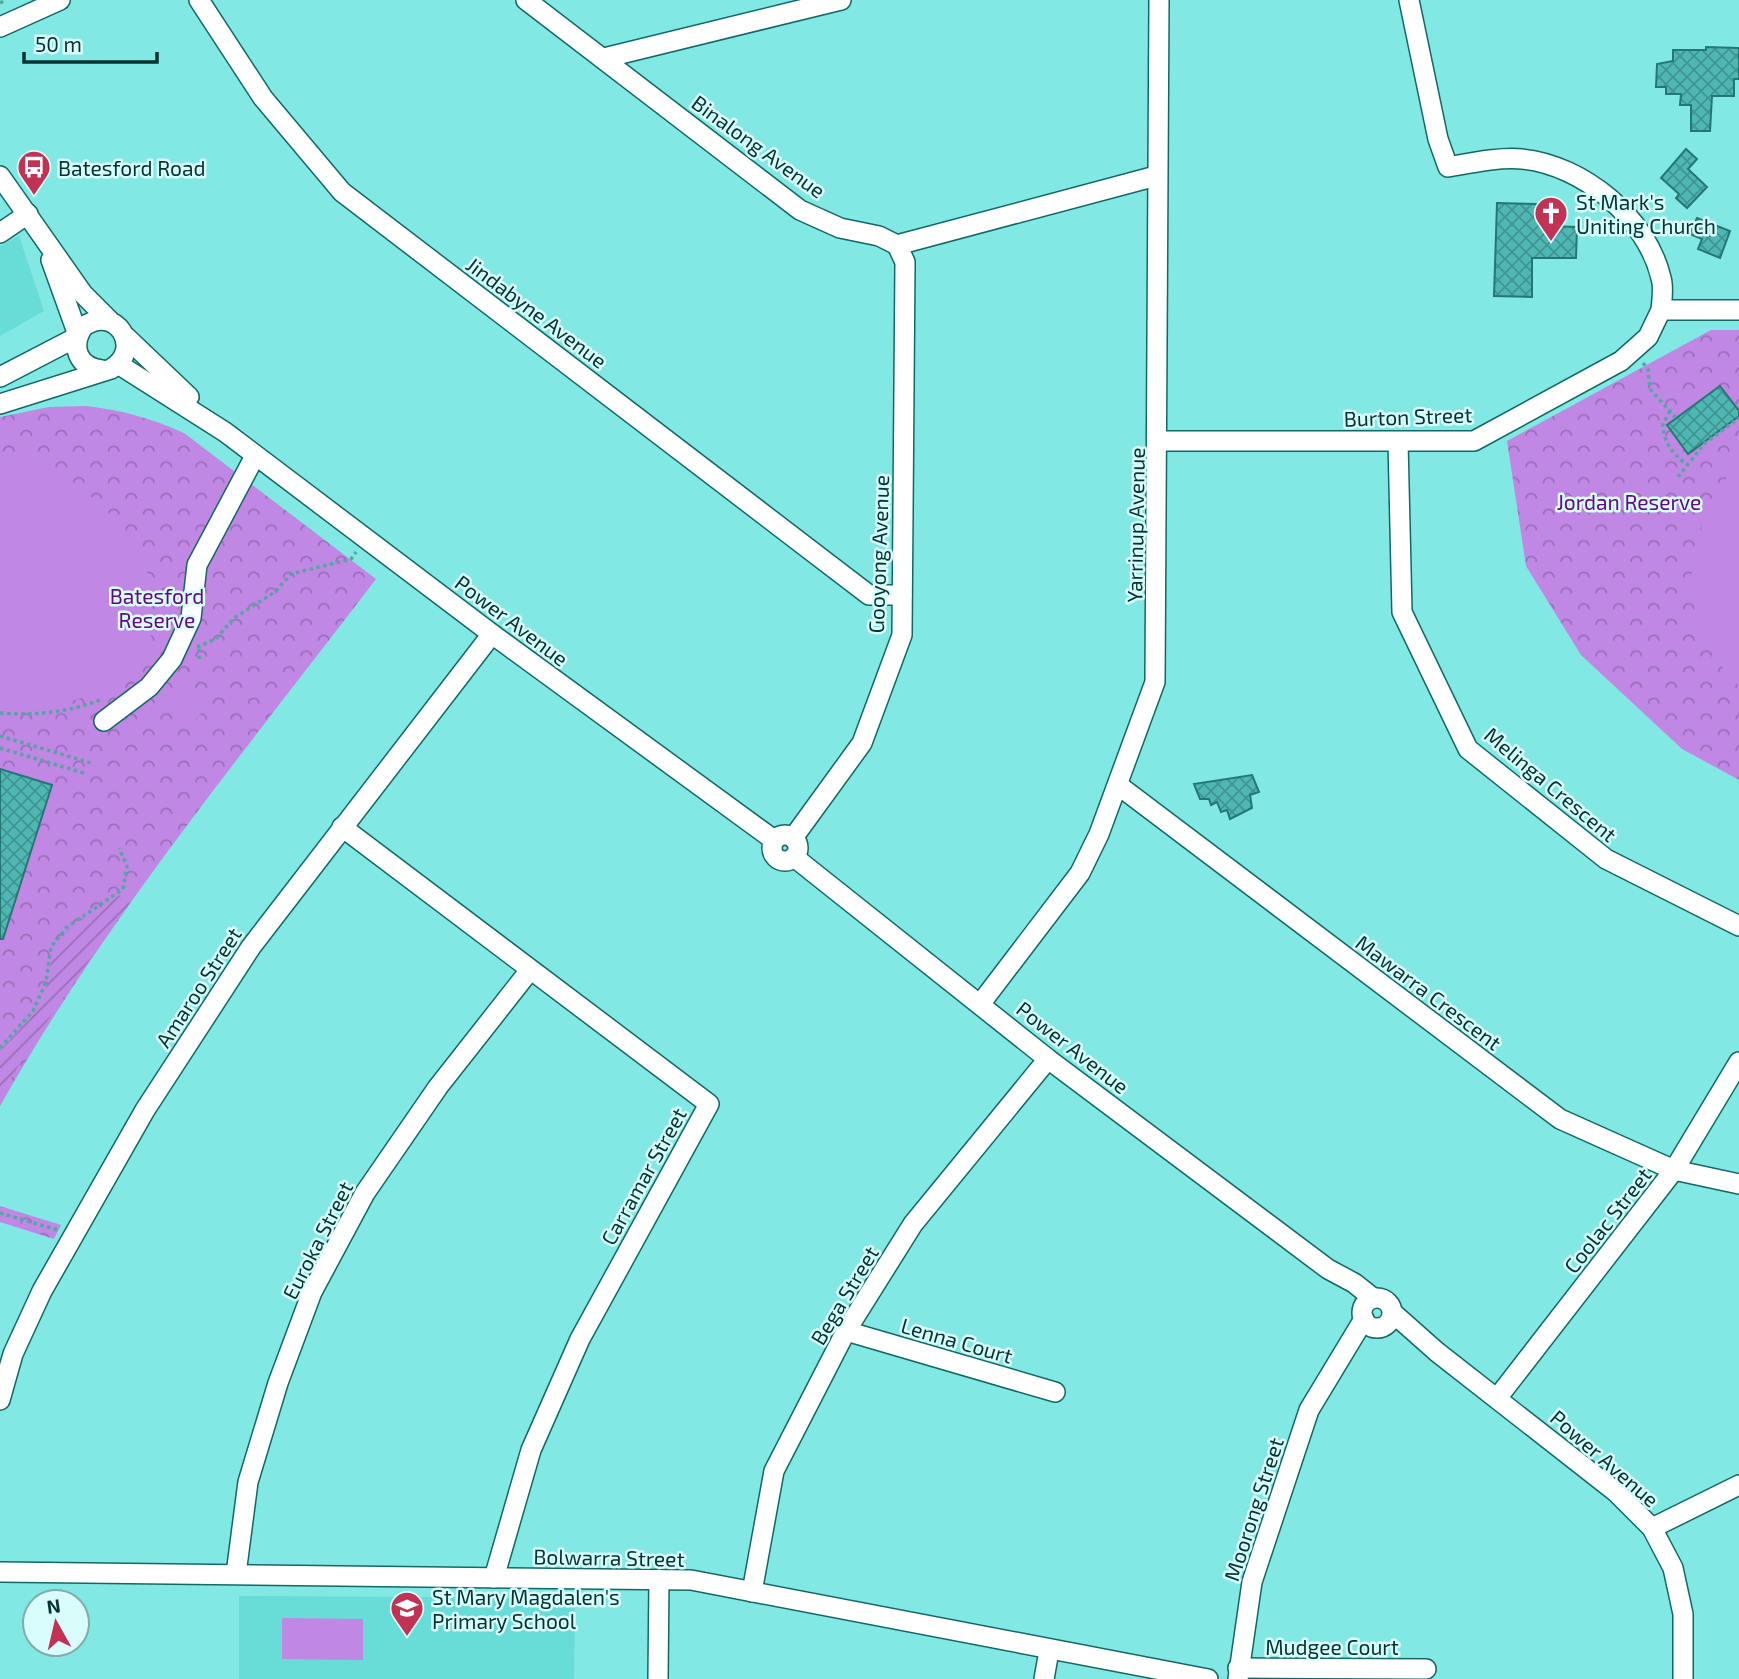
<svg xmlns="http://www.w3.org/2000/svg" width="1739" height="1679" font-family="'Exo 2',sans-serif">
<defs>
<pattern id="park-crowns" width="20" height="18" patternUnits="userSpaceOnUse" patternTransform="scale(1.75)"><rect width="20" height="18" fill="#c087e4"/><path d="M2 6a3 3 0 1 1 6 0M12 15a3 3 0 1 1 6 0" fill="none" stroke="#9a6fb9"/></pattern>
<pattern id="garden-furrows" width="10" height="10" patternUnits="userSpaceOnUse" patternTransform="scale(1.75)"><rect width="10" height="10" fill="#c087e4"/><path d="M-1 1l2-2M0 10L10 0M9 11l2-2" fill="none" stroke="#9a6fb9"/></pattern>
<pattern id="building-cross-hatch" width="8" height="8" patternUnits="userSpaceOnUse" patternTransform="scale(1.75)"><rect width="8" height="8" fill="#4fb7b3"/><path d="M0 0l8 8M0 8l8-8" fill="none" stroke="#3f9592"/></pattern>
</defs>
<rect width="100%" height="100%" fill="#82e8e3"/>
<g fill="#68dcd7">
<path d="M 19,236 L 44,311 L 0,336 L 0,246 Z"/>
<path d="M 239,1596 L 575,1598 L 574,1679 L 239,1679 Z"/>
</g>
<g fill="url(#park-crowns)">
<path d="M 1711,330 L 1739,330 L 1739,780 L 1682,749 L 1581,655 L 1526,566 L 1507,441 Z"/>
<path d="M 86,406 C 121,410 151,418 184,433 L 376,579 C 246,750 106,918 0,1106 L 0,417 L 49,407 Z"/>
<path d="M 0,1206 L 61,1225 L 54,1239 L 0,1222 Z"/>
</g>
<path fill="url(#garden-furrows)" d="M 119,895 L 127,906 L 31,1044 L 0,1098 L 0,1051 L 35,1013 L 48,983 L 53,950 L 68,930 Z"/>
<g fill="#c087e4">
<path d="M 0,455 C 10,456 23,455 32,458 C 52,464 74,483 90,496 C 131,530 158,567 152,624 C 151,632 151,643 147,650 C 118,697 52,712 0,705 Z"/>
<path d="M 1739,459 L 1739,686 C 1667,613 1685,534 1739,459 Z"/>
<path d="M 187,681 L 211,703 L 192,723 L 168,702 Z"/>
<path d="M 282,1618 L 363,1619 L 363,1660 L 282,1659 Z"/>
</g>
<g fill="url(#building-cross-hatch)" stroke="#257774" stroke-width="2">
<path d="M 1706,47 L 1739,48 L 1739,79 L 1734,79 L 1734,96 L 1712,96 L 1710,131 L 1691,131 L 1691,105 L 1680,105 L 1681,94 L 1666,94 L 1666,87 L 1656,87 L 1657,64 L 1673,61 L 1673,50 L 1706,50 Z"/>
<path d="M 1686,149 L 1697,159 L 1688,169 L 1707,187 L 1687,208 L 1676,198 L 1679,194 L 1661,178 Z"/>
<path d="M 1497,203 L 1538,204 L 1538,213 L 1548,210 L 1547,226 L 1577,227 L 1576,258 L 1532,258 L 1532,297 L 1494,296 Z"/>
<path d="M 1697,218 L 1730,231 L 1720,258 L 1698,249 L 1702,239 L 1690,234 Z"/>
<path d="M 1720,386 L 1739,411 L 1739,416 L 1688,454 L 1667,425 Z"/>
<path d="M 0,769 L 52,785 L 3,939 L 0,939 Z"/>
<path d="M 1252,775 L 1259,792 L 1250,795 L 1252,808 L 1230,819 L 1227,810 L 1221,812 L 1217,802 L 1211,805 L 1209,799 L 1200,799 L 1194,784 Z"/>
</g>
<g fill="none" stroke-linecap="round" stroke-linejoin="round">
<defs>
<g id="minor">
<path d="M 199,0 L 263,98 L 342,192 L 869,595 L 902,595"/>
<path d="M 526,0 L 800,210 L 840,228 L 879,236 L 897,245 L 1156,176"/>
<path d="M 1409,0 L 1438,139 L 1448,167 C 1471,163 1498,157 1522,159 C 1583,165 1647,218 1661,278 C 1664,287 1662,300 1661,310"/>
<path d="M 0,27 L 60,0"/>
<path d="M 604,58 L 841,0"/>
<path d="M 0,176 L 83,294 L 109,320"/>
<path d="M 0,233 L 28,214"/>
<path d="M 51,260 L 78,335"/>
<path d="M 126,337 L 189,397"/>
<path d="M 118,364 L 225,432 L 492,634 L 774,840"/>
<path d="M 0,377 L 77,337"/>
<path d="M 0,404 L 111,369 C 145,349 115,303 83,327 C 70,347 78,367 102,370"/>
<path d="M 1158,441 L 1474,441 L 1621,361 L 1648,337 L 1661,310 L 1739,310"/>
<path d="M 1398,442 L 1402,612 L 1468,749 L 1606,859 L 1739,926"/>
<path d="M 104,721 L 149,687 L 172,659 L 191,618 L 197,565 L 255,456"/>
<path d="M 1118,785 L 1560,1119 L 1674,1170 L 1739,1184"/>
<path d="M 342,827 L 709,1104 L 580,1339 L 531,1450 L 494,1578"/>
<circle cx="785" cy="848" r="13"/>
<path d="M 793,838 L 862,743 L 902,635 L 905,262 L 897,245"/>
<path d="M 794,857 L 1048,1059 L 1328,1269 L 1354,1283 L 1373,1298"/>
<path d="M 981,1003 L 1080,873 L 1099,834 L 1155,682 L 1159,0"/>
<circle cx="1377" cy="1313" r="15"/>
<path d="M 1393,1313 L 1437,1352 L 1616,1492 L 1652,1528 L 1673,1568 L 1683,1614 L 1683,1679"/>
<path d="M 846,1331 L 1055,1392"/>
<path d="M 1498,1397 L 1674,1170 L 1739,1062"/>
<path d="M 0,1400 L 13,1354 L 42,1291 L 145,1110 L 251,947 L 492,634"/>
<path d="M 1652,1528 L 1739,1485"/>
<path d="M 0,1572 L 691,1580 L 1208,1679"/>
<path d="M 236,1574 L 248,1482 L 278,1383 L 312,1292 L 365,1193 L 438,1087 L 530,970"/>
<path d="M 752,1592 L 774,1471 L 846,1331 L 913,1224 L 1048,1059"/>
<path d="M 1238,1668 L 1426,1669"/>
<path d="M 658,1679 L 659,1579"/>
<path d="M 1044,1679 L 1049,1651"/>
<path d="M 1238,1679 L 1252,1582 L 1309,1410 L 1364,1319"/>
</g>
</defs>
<use href="#minor" stroke="#106966" stroke-width="22"/>
<g stroke="#54a6a3" stroke-width="3.5" stroke-dasharray="3.5 3.5" stroke-linecap="butt">
<path d="M 0,3 L 6,0"/>
<path d="M 1643,363 L 1648,369 L 1650,389 L 1676,418"/>
<path d="M 1670,411 L 1663,424 C 1663,442 1673,455 1688,465"/>
<path d="M 1678,477 L 1704,444 L 1739,418"/>
<path d="M 197,647 L 216,639 L 234,618 L 275,592 L 291,574 L 351,559 L 356,552"/>
<path d="M 199,659 L 199,647"/>
<path d="M 0,713 C 35,716 68,712 100,700"/>
<path d="M 0,736 L 91,763"/>
<path d="M 0,748 L 87,774"/>
<path d="M 0,1048 L 33,1011 L 46,982 L 51,947 L 66,928 L 123,889 L 127,866 L 119,848"/>
<path d="M 0,1213 L 58,1230"/>
</g>
<use href="#minor" stroke="#fff" stroke-width="19"/>
</g>
<defs>
<symbol id="bus-pin" viewBox="-11 -11 22 30"><path d="M0 17L-7.5 6A9.5 9.5 0 1 1 7.5 6Z" fill="#c23255" stroke="#d8fdfb"/><path d="M-5-6H5V4H4V6H2V4H-2V6H-4V4H-5ZM-3.5-4V0h7V-4ZM-3.5 1.2v1.5H-2V1.2ZM2 1.2v1.5H3.5V1.2Z" fill="#fff"/></symbol>
<symbol id="church-pin" viewBox="-11 -11 22 30"><path d="M0 17L-7.5 6A9.5 9.5 0 1 1 7.5 6Z" fill="#c23255" stroke="#d8fdfb"/><path d="M-1.2-6h2.4v3.5h3.3v2.4h-3.3V6h-2.4V-.1h-3.3v-2.4h3.3Z" fill="#fff"/></symbol>
<symbol id="school-pin" viewBox="-11 -11 22 30"><path d="M0 17L-7.5 6A9.5 9.5 0 1 1 7.5 6Z" fill="#c23255" stroke="#d8fdfb"/><path d="M0-5L7-2L0 1L-7-2ZM-4 1L0 2.5L4 1V4Q0 6-4 4Z" fill="#fff"/></symbol>
</defs>
<g fill-rule="evenodd">
<use href="#bus-pin" x="15" y="148" width="38" height="52"/>
<use href="#church-pin" x="1532" y="194" width="38" height="52"/>
<use href="#school-pin" x="388" y="1589" width="38" height="52"/>
</g>
<g text-anchor="middle" dominant-baseline="central" stroke-width="5" stroke-linejoin="round" paint-order="stroke">
<g font-size="21" fill="#043332" stroke="#d8fdfb">
<text transform="translate(759 146) rotate(36)">Binalong Avenue</text>
<text transform="translate(537 312) rotate(37)">Jindabyne Avenue</text>
<text transform="translate(1408 416) rotate(-2)">Burton Street</text>
<text transform="translate(1135 525) rotate(-89)">Yarrinup Avenue</text>
<text transform="translate(878 554) rotate(-88)">Gooyong Avenue</text>
<text transform="translate(512 620) rotate(37)">Power Avenue</text>
<text transform="translate(1551 784) rotate(40)">Melinga Crescent</text>
<text transform="translate(198 987) rotate(-57)">Amaroo Street</text>
<text transform="translate(1429 992) rotate(37)">Mawarra Crescent</text>
<text transform="translate(1073 1047) rotate(38)">Power Avenue</text>
<text transform="translate(643 1176) rotate(-61)">Carramar Street</text>
<text transform="translate(1607 1220) rotate(-52)">Coolac Street</text>
<text transform="translate(317 1240) rotate(-63)">Euroka Street</text>
<text transform="translate(844 1295) rotate(-59)">Bega Street</text>
<text transform="translate(957 1340) rotate(16)">Lenna Court</text>
<text transform="translate(1605 1458) rotate(41)">Power Avenue</text>
<text transform="translate(1253 1509) rotate(-72)">Moorong Street</text>
<text transform="translate(609 1557) rotate(1)">Bolwarra Street</text>
<text x="1332" y="1646">Mudgee Court</text>
</g>
<g font-size="21" fill="#043332" stroke="#d8fdfb" text-anchor="start">
<text x="58" y="167">Batesford Road</text>
<text x="1576" y="201">St Mark's<tspan x="1576" dy="24">Uniting Church</tspan></text>
<text x="432" y="1596">St Mary Magdalen's<tspan x="432" dy="24">Primary School</tspan></text>
</g>
<g font-size="21" fill="#620988" stroke="#d8fdfb">
<text x="1629" y="501">Jordan Reserve</text>
<text x="157" y="595">Batesford<tspan x="157" dy="24">Reserve</tspan></text>
</g>
</g>
<g transform="translate(56 1623) rotate(352)"><circle r="33" fill="#d8fdfb" stroke="#83acab" stroke-width="2"/>
<path d="M0-5L12 26L0 18L-12 26Z" fill="#c23255"/>
<text y="-10" font-size="19" font-weight="bold" text-anchor="middle" fill="#043332">N</text>
</g>
<path d="M24 52v10h133v-10" fill="none" stroke="#043332" stroke-width="3.5"/>
<text x="35" y="52" font-size="21" fill="#043332" stroke="#d8fdfb" stroke-width="5" paint-order="stroke">50 m</text>
</svg>
